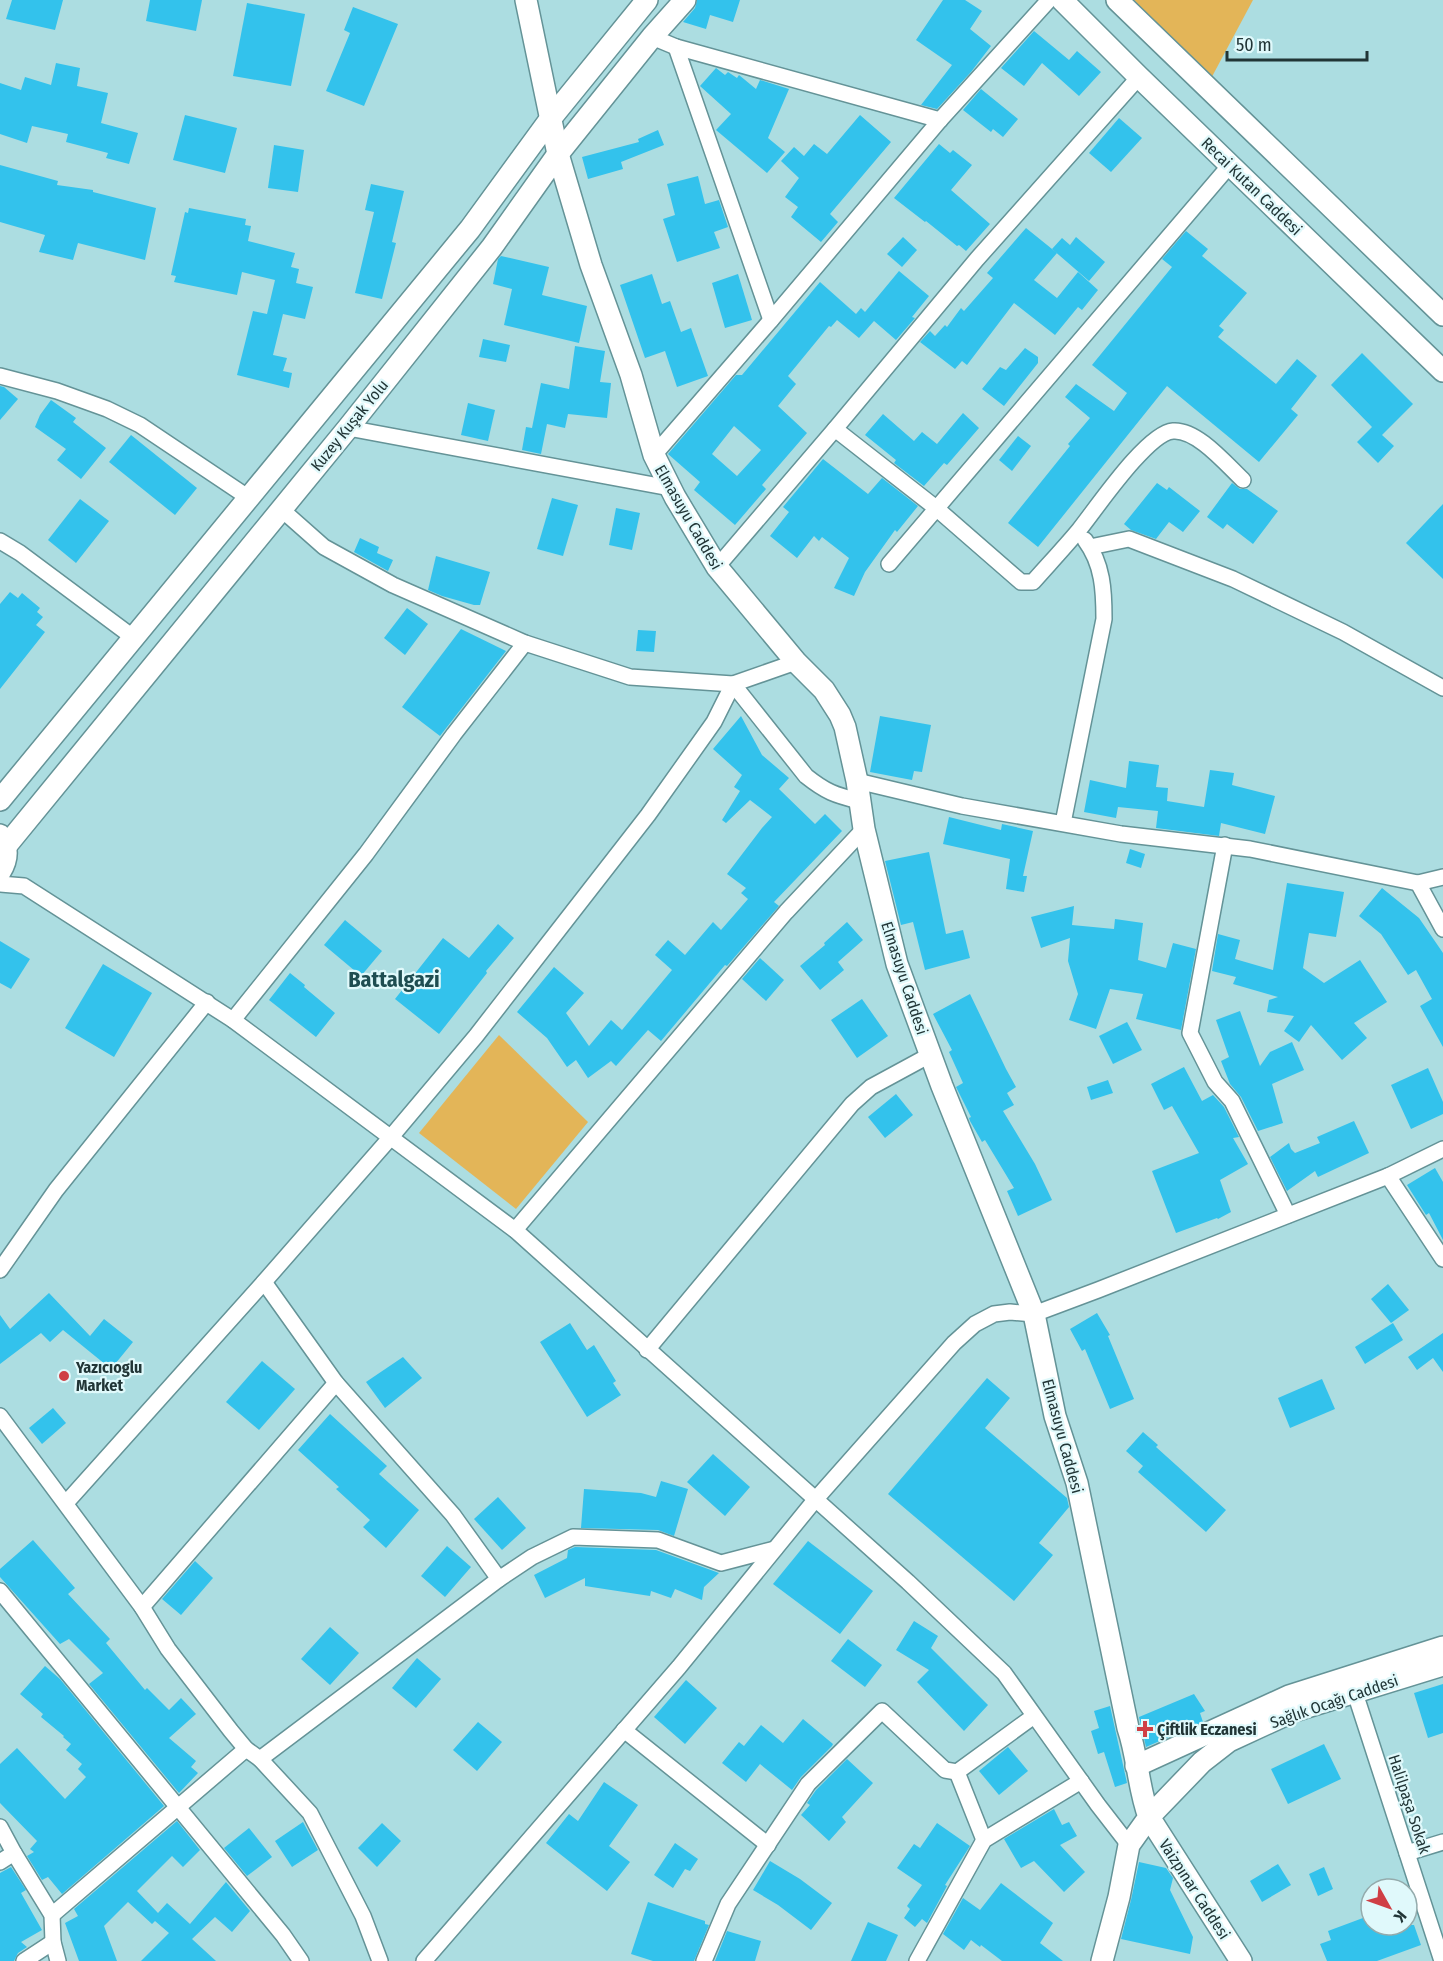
<svg xmlns="http://www.w3.org/2000/svg" width="1443" height="1961" font-family="'Fira Sans Condensed',sans-serif">
  <style>
    .green { fill: #e3b558 }
    .building { fill: #33c2ec; fill-rule: evenodd }
    .lines { fill: none; stroke-linecap: round; stroke-linejoin: round }
    .street-casing { stroke: #649397; stroke-width: 18 }
    .secondary-casing { stroke: #649397; stroke-width: 24 }
    .street { stroke: #fff; stroke-width: 15 }
    .secondary { stroke: #fff; stroke-width: 21 }
    .poi-dot { fill: #cf3f45; stroke: #e0f9fb; stroke-width: 2 }
    .labels { text-anchor: middle; stroke-width: 4.5; stroke-linejoin: round; paint-order: stroke }
    .street-label { font-size: 16px; fill: #213536; stroke: #e0f9fb }
    .poi-label { font-size: 16px; font-weight: bold; fill: #213536; stroke: #e0f9fb; text-anchor: start }
    .district-label { font-size: 22px; font-weight: bold; fill: #1e4d51; stroke: #e0f9fb }
  </style>
  <rect width="100%" height="100%" fill="#acdde1"/>
  <g class="green">
    <path d="M1134 0H1253L1207 86Z"/>
    <path d="M499 1035 588 1122 516 1209 419 1133Z"/>
  </g>
  <g class="building">
    <path d="M12 0H63L55 30 6 19Z"/>
    <path d="M150 0H202L196 31 146 21Z"/>
    <path d="M697 0H740L733 22 710 15 706 29 683 22 695 8Z"/>
    <path d="M943 0H965L982 11 970 29 991 46 971 72 937 109 921 105 952 65 916 40Z"/>
    <path d="M247 3 305 14 291 86 233 76Z"/>
    <path d="M353 7 398 24 364 106 326 91 350 33 344 30Z"/>
    <path d="M1034 31 1069 60 1077 51 1101 72 1079 96 1042 63 1024 86 1001 68Z"/>
    <path d="M56 63 80 68 77 86 108 93 101 123 138 133 129 164 106 158 108 153 66 142 68 134 32 126 27 143 0 134V83L21 90 25 77 51 85Z"/>
    <path d="M716 68 725 75 728 72 737 78 739 75 756 89 760 80 789 89 768 138 785 152 767 173 716 130 731 114 700 86Z"/>
    <path d="M981 89 1018 119 1003 137 993 129 991 132 963 110Z"/>
    <path d="M185 115 237 128 225 173 173 160Z"/>
    <path d="M860 115 891 142 830 214 838 222 821 242 791 217 798 207 785 197 799 178 781 161 794 147 804 156 814 144 827 154Z"/>
    <path d="M1119 118 1142 138 1111 172 1089 153Z"/>
    <path d="M658 130 664 145 621 162 623 169 588 179 582 157 639 142 638 139Z"/>
    <path d="M939 144 950 153 953 150 972 165 951 190 990 224 966 251 959 245 957 246 926 221 925 222 894 198Z"/>
    <path d="M274 145 304 150 298 192 268 188Z"/>
    <path d="M0 165 58 181 57 185 93 190V192L156 208 145 260 78 243 73 260 39 252 45 235 0 222Z"/>
    <path d="M698 176 705 204 719 200 728 227 714 232 720 248 677 262 663 219 675 215 667 184Z"/>
    <path d="M371 184 404 191 392 242 396 243 382 299 355 293 374 212 365 210Z"/>
    <path d="M189 208 246 219 245 225 251 226 248 241 295 253 291 267 299 269 296 283 313 287 305 319 283 314 273 355 287 358 283 371 292 373 289 388 237 375 253 311 267 314 275 280 242 272 237 295 174 282 176 276 171 275 185 212 188 213Z"/>
    <path d="M1026 228 1057 253 1034 280 1057 298 1078 272 1098 290 1082 310 1078 307 1055 335 1014 303 967 365 962 361 955 369 920 342 930 331 935 336 945 325 947 327 961 308 964 311 993 278 987 273Z"/>
    <path d="M1186 231 1208 249 1202 256 1247 293 1219 326 1224 330 1218 337 1276 384 1297 359 1317 376 1291 409 1298 415 1259 462 1167 386 1038 547 1008 523 1070 446 1068 444 1090 418 1065 397 1076 384 1114 411 1127 393 1092 365 1172 267 1162 259Z"/>
    <path d="M903 237 917 250 902 267 887 254Z"/>
    <path d="M1076 237 1105 262 1089 281 1052 249 1062 238 1070 245Z"/>
    <path d="M501 256 549 267 542 295 587 306 579 343 504 325 512 289 493 284 498 259Z"/>
    <path d="M899 271 929 296 912 317 915 318 896 340 874 321 859 338 837 320 831 327 829 326 788 376 796 384 778 406 807 433 762 485 766 489 735 525 694 490 700 482 668 454 736 375H742L820 282 856 314 861 308 865 312ZM734 426 761 450 737 476 712 454Z"/>
    <path d="M652 274 662 304 670 301 681 332 691 328 708 376 677 387 665 351 645 358 620 285Z"/>
    <path d="M738 274 752 320 725 328 712 283Z"/>
    <path d="M483 339 510 345 506 362 479 357Z"/>
    <path d="M575 346 605 351 600 382 611 383 607 418 568 414 565 428 547 424 541 454 522 450 526 427 532 428 541 383 569 389Z"/>
    <path d="M1025 348 1038 357V363L1004 406 982 389 1000 367 1006 370Z"/>
    <path d="M1362 353 1413 404 1382 435 1394 446 1378 463 1357 442 1372 427 1331 385Z"/>
    <path d="M0 386 4 387 18 399 0 420Z"/>
    <path d="M51 400 76 418 73 422 106 448 81 479 57 460 66 449 35 427 40 415Z"/>
    <path d="M468 403 495 410 488 441 461 435Z"/>
    <path d="M963 413 979 428 947 465 944 463 924 486 894 463 896 460 865 435 883 414 914 441 922 432 937 444Z"/>
    <path d="M131 435 197 488 175 515 109 462Z"/>
    <path d="M1018 436 1031 446 1012 471 999 460Z"/>
    <path d="M823 459 868 494 882 478 918 506 897 532 895 530 865 572 854 596 834 588 849 558 822 537 819 541 814 536 797 558 770 536 789 512 783 507Z"/>
    <path d="M1157 483 1167 490 1169 487 1200 511 1183 532 1169 522 1156 539 1131 530 1124 524Z"/>
    <path d="M1232 483 1240 489H1247L1278 511 1253 544 1227 524 1223 529 1207 517Z"/>
    <path d="M552 498 578 505 563 556 537 549Z"/>
    <path d="M80 499 109 521 76 563 48 540Z"/>
    <path d="M1443 504V579L1406 543Z"/>
    <path d="M616 508 640 513 632 550 609 545Z"/>
    <path d="M360 538 379 547 377 553 393 560 388 571 354 552Z"/>
    <path d="M436 556 490 572 480 605H474L442 596 428 590Z"/>
    <path d="M10 592 18 598 22 593 40 608 37 612 43 617 36 625 45 632 0 689V604Z"/>
    <path d="M407 608 428 624 405 655 384 638Z"/>
    <path d="M461 629 506 651 440 736 402 707Z"/>
    <path d="M638 630 656 631 654 652 636 651Z"/>
    <path d="M741 716 762 755 789 778 779 789 815 824 825 814 842 831 774 902 779 906 727 966 725 965 661 1041 648 1030 616 1066 611 1061 588 1078 576 1060 567 1067 547 1038 517 1012 554 967 584 993 566 1013 589 1046 611 1020 622 1030 672 970 655 955 668 940 685 955 713 922 721 930 748 899 741 893 746 888 727 874 762 828 772 817 750 800 726 823 722 820 740 791 734 787 742 775 713 749Z"/>
    <path d="M880 716 931 725 922 772 914 771 912 780 870 772Z"/>
    <path d="M1129 761 1159 765 1156 787 1168 788 1167 801 1204 807 1210 770 1234 773 1232 785 1275 796 1265 834 1221 823 1219 836 1156 828 1158 811 1118 807 1116 818 1084 812 1090 780 1126 788Z"/>
    <path d="M949 817 1001 830 1002 824 1033 831 1023 876H1027L1024 892 1006 889 1010 859 943 844Z"/>
    <path d="M1130 849 1145 854 1141 868 1126 863Z"/>
    <path d="M929 852 946 934 963 930 970 958 925 970 913 922 901 925 885 861Z"/>
    <path d="M1287 883 1344 892 1336 937 1309 933 1303 968 1324 983 1360 960 1387 1002 1354 1023 1367 1038 1342 1060 1311 1025 1299 1042 1284 1031 1294 1016 1267 1012 1269 1000 1278 997 1233 984 1236 977 1212 971 1218 934 1240 940 1235 959 1273 970Z"/>
    <path d="M1382 888 1419 918 1443 953V1047L1420 1006 1432 999 1416 970 1408 975 1381 934 1359 916Z"/>
    <path d="M1074 906 1072 925 1114 929 1115 919 1143 923 1138 960 1166 968 1173 943 1196 949 1181 1030 1136 1019 1143 994 1110 989 1096 1029 1069 1020 1078 994 1068 961 1070 938 1041 948 1031 917Z"/>
    <path d="M345 920 382 951 361 976 324 945Z"/>
    <path d="M847 922 863 940 838 962 844 970 820 990 800 966 825 945 824 943Z"/>
    <path d="M498 924 514 938 486 971 487 973 439 1034 395 999 443 938 469 958Z"/>
    <path d="M0 941 30 959 11 989 0 983Z"/>
    <path d="M760 958 784 980 766 1001 742 979Z"/>
    <path d="M103 964 152 993 114 1057 65 1028Z"/>
    <path d="M290 973 305 985 304 987 335 1013 316 1037 269 1000Z"/>
    <path d="M970 994 1006 1069 1016 1087 1007 1093 1014 1105 1003 1111 1035 1164 1052 1200 1018 1216 1007 1191 1014 1188 985 1140 982 1142 970 1121 969 1118 971 1117 956 1087 963 1083 949 1052 952 1050 933 1014Z"/>
    <path d="M862 999 888 1036 857 1058 831 1020Z"/>
    <path d="M1240 1011 1260 1066 1270 1052 1292 1042 1304 1070 1272 1084 1283 1123 1258 1131 1241 1097 1230 1084 1221 1061 1229 1057 1216 1020Z"/>
    <path d="M1127 1022 1142 1050 1113 1064 1099 1036Z"/>
    <path d="M1184 1067 1202 1101 1213 1095 1224 1107 1239 1137 1233 1138 1248 1164 1220 1180 1231 1212 1218 1219 1217 1218 1176 1233 1152 1171 1199 1153 1172 1106 1164 1110 1151 1084Z"/>
    <path d="M1428 1068 1443 1102V1114L1411 1129 1391 1085Z"/>
    <path d="M1108 1080 1113 1093 1091 1100 1087 1087Z"/>
    <path d="M896 1094 913 1115 885 1138 868 1117Z"/>
    <path d="M1354 1121 1369 1153 1318 1177 1315 1171 1287 1191 1270 1157 1289 1143 1291 1149 1295 1153 1320 1143 1317 1137Z"/>
    <path d="M1435 1168 1443 1182V1240L1429 1213 1426 1215 1407 1185Z"/>
    <path d="M1388 1284 1409 1310 1391 1323 1371 1299Z"/>
    <path d="M49 1293 90 1336 104 1319 133 1342 111 1369 63 1330 50 1342 41 1333 0 1364V1315L10 1329Z"/>
    <path d="M1097 1313 1110 1335 1108 1336 1134 1399 1110 1409 1085 1349 1082 1351 1070 1329Z"/>
    <path d="M570 1323 587 1350 594 1345 616 1381 613 1383 621 1395 587 1417 540 1342Z"/>
    <path d="M1393 1323 1403 1340 1365 1364 1355 1347Z"/>
    <path d="M1443 1333V1372L1433 1358 1417 1370 1408 1357Z"/>
    <path d="M403 1357 422 1378 385 1408 366 1382Z"/>
    <path d="M262 1361 295 1389 259 1430 226 1402Z"/>
    <path d="M987 1378 1010 1398 985 1428 1067 1498 1069 1507 1039 1543 1053 1555 1014 1601 888 1494Z"/>
    <path d="M1322 1379 1335 1409 1290 1428 1278 1398Z"/>
    <path d="M53 1408 66 1423 42 1444 29 1428Z"/>
    <path d="M330 1414 387 1466 379 1474 419 1510 386 1548 363 1527 370 1520 336 1489 339 1487 298 1450Z"/>
    <path d="M1143 1432 1158 1445 1156 1447 1226 1510 1206 1532 1138 1472 1143 1466 1126 1451Z"/>
    <path d="M713 1454 750 1487 725 1516 687 1482Z"/>
    <path d="M661 1481 688 1489 674 1536 658 1530 581 1528 584 1489 641 1493 656 1497Z"/>
    <path d="M498 1497 526 1528 502 1550 474 1519Z"/>
    <path d="M33 1540 75 1588 68 1594 110 1639 106 1643 145 1690 147 1688 169 1710 181 1698 196 1714 169 1738 196 1761 191 1767 198 1773 179 1793 89 1684 103 1673 69 1639 60 1644 0 1577V1569Z"/>
    <path d="M808 1541 873 1591 840 1634 773 1584Z"/>
    <path d="M447 1546 471 1567 445 1597 421 1576Z"/>
    <path d="M575 1547 656 1550 719 1573 704 1587 702 1600 675 1589 671 1598 651 1591 650 1596 585 1586V1578L545 1598 534 1575 567 1558 568 1550Z"/>
    <path d="M195 1561 213 1578 181 1615 162 1599Z"/>
    <path d="M914 1621 938 1636 931 1648 988 1705 964 1731 917 1682 929 1670 896 1650Z"/>
    <path d="M330 1627 359 1653 330 1685 301 1659Z"/>
    <path d="M848 1639 882 1665 865 1687 831 1661Z"/>
    <path d="M417 1658 441 1679 416 1708 392 1688Z"/>
    <path d="M45 1666 60 1679 164 1806 62 1894 48 1877 42 1880 27 1856 34 1852 30 1849 37 1841 0 1803V1764L17 1748 65 1799 86 1777 78 1769 82 1764 66 1750 71 1744 63 1737 64 1736 41 1717 43 1714 20 1694Z"/>
    <path d="M686 1680 717 1708 685 1744 654 1717Z"/>
    <path d="M1443 1684V1733L1428 1738 1414 1693Z"/>
    <path d="M1194 1694 1205 1711 1200 1713 1203 1722 1146 1747 1139 1717Z"/>
    <path d="M1110 1706 1127 1783 1115 1787 1104 1752 1098 1754 1091 1731 1099 1728 1094 1711Z"/>
    <path d="M803 1719 833 1744 832 1746 801 1777 792 1790 760 1764 746 1782 722 1763 739 1742 744 1746 761 1725 783 1743Z"/>
    <path d="M478 1722 502 1742 477 1771 453 1750Z"/>
    <path d="M1324 1744 1341 1779 1288 1804 1271 1769Z"/>
    <path d="M1008 1747 1028 1771 999 1795 979 1771Z"/>
    <path d="M847 1759 873 1783 842 1817 846 1822 829 1841 801 1815 810 1805 807 1803 816 1790Z"/>
    <path d="M604 1782 638 1805 609 1846 630 1862 607 1891 546 1843 569 1814 578 1821Z"/>
    <path d="M1054 1809 1062 1825 1069 1822 1077 1836 1060 1845 1085 1872 1064 1892 1034 1861 1021 1868 1004 1839Z"/>
    <path d="M177 1821 200 1850 183 1867 172 1856 137 1891 158 1913 167 1903 190 1924 226 1882 250 1911 232 1932 215 1917 192 1939 216 1961H141L169 1933 155 1921 152 1924 128 1902 104 1926 117 1961H79L65 1923 78 1916 74 1909Z"/>
    <path d="M303 1822 318 1850 292 1867 275 1841Z"/>
    <path d="M382 1823 401 1841 377 1867 358 1848Z"/>
    <path d="M937 1823 970 1846 945 1885 947 1886 927 1923 922 1919 915 1927 904 1918 910 1909 907 1906 922 1885 897 1868 914 1844 920 1848Z"/>
    <path d="M249 1828 272 1857 247 1876 224 1848Z"/>
    <path d="M675 1843 698 1859 690 1871 685 1869 673 1888 654 1875Z"/>
    <path d="M770 1861 800 1879 832 1903 811 1930 778 1905 753 1890Z"/>
    <path d="M1139 1862 1166 1868 1173 1878 1170 1890 1193 1937 1190 1954 1121 1939 1131 1900Z"/>
    <path d="M1278 1864 1291 1885 1262 1902 1250 1881Z"/>
    <path d="M11 1867 26 1890 21 1893 42 1930 21 1942 27 1947 18 1953 14 1961H0V1873Z"/>
    <path d="M1324 1867 1333 1889 1318 1896 1309 1874Z"/>
    <path d="M1001 1883 1053 1923 1040 1943 1063 1961H1002L981 1945 980 1947 971 1940 964 1950 943 1934 963 1898 980 1910Z"/>
    <path d="M648 1902 705 1921V1924L709 1925 694 1961H653L631 1954Z"/>
    <path d="M1371 1915V1925H1414L1421 1945 1377 1961H1327L1320 1944 1331 1940 1328 1931Z"/>
    <path d="M868 1922 898 1935 886 1961H851Z"/>
    <path d="M727 1931 761 1941 755 1961H715Z"/>
  </g>
  <g class="lines">
    <defs>
      <g id="street">
        <path d="M652 37 676 47 940 120"/>
        <path d="M676 47 771 320"/>
        <path d="M0 376 57 391 107 409 140 425 249 498"/>
        <path d="M348 428 670 488"/>
        <path d="M835 429 936 508 1021 582H1033C1048 565 1064 548 1079 530 1096 509 1147 433 1173 431 1197 429 1226 464 1243 480"/>
        <path d="M654 455 771 320 940 120 1049 0"/>
        <path d="M281 509 324 547 393 585 525 643 630 677 733 684 806 776C826 792 835 795 859 801"/>
        <path d="M0 541 20 553 134 638"/>
        <path d="M1090 547 1129 539 1233 579 1343 632 1443 688"/>
        <path d="M889 564 1230 165"/>
        <path d="M717 567 835 429 977 259 1139 77"/>
        <path d="M857 781 962 806 1121 834 1250 849 1418 883 1443 877"/>
        <path d="M1063 823 1104 619C1104 591 1103 564 1085 540"/>
        <path d="M1225 845 1190 1033 1215 1082 1232 1101 1288 1215"/>
        <path d="M1418 883 1443 929"/>
        <path d="M0 884 24 886 233 1020 515 1230 908 1582 1004 1673 1098 1805 1129 1845"/>
        <path d="M233 1020 366 854 454 734 525 643"/>
        <path d="M1388 1176 1443 1149"/>
        <path d="M515 1230 786 912 864 829"/>
        <path d="M0 1270 56 1190 207 1002"/>
        <path d="M647 1350 852 1104 871 1087 930 1055"/>
        <path d="M0 1416 142 1607 168 1649 231 1731 246 1749 260 1759 310 1813 363 1916 380 1961"/>
        <path d="M66 1503 264 1282 391 1137 476 1036 648 815 714 722 733 684 796 662"/>
        <path d="M499 1579 532 1557 573 1537 658 1540 721 1563 775 1549"/>
        <path d="M0 1591 283 1935 301 1961"/>
        <path d="M142 1607 336 1383"/>
        <path d="M1355 1693 1442 1961"/>
        <path d="M624 1730 768 1845"/>
        <path d="M260 1759 499 1579 453 1515 336 1383 264 1282"/>
        <path d="M957 1772 984 1840"/>
        <path d="M0 1827 14 1853 52 1915 53 1942 58 1961"/>
        <path d="M1407 1853 1443 1842"/>
        <path d="M0 1862 14 1853"/>
        <path d="M52 1915 246 1749"/>
        <path d="M24 1961 53 1942"/>
        <path d="M424 1961 679 1667 815 1500 954 1343 975 1324 994 1314 1010 1312 1034 1314 1098 1290 1388 1176 1443 1259"/>
        <path d="M704 1961 728 1904 808 1784 882 1711 945 1770 957 1772 1034 1716"/>
        <path d="M917 1961 984 1840 1081 1781"/>
      </g>
      <g id="secondary">
        <path d="M526 0 558 154 591 265 631 375 654 455 675 497 717 567 796 662 824 690 840 715 845 727 857 781 864 829 897 964 942 1086 1034 1314 1055 1416 1077 1483 1128 1728C1138 1757 1138 1788 1149 1817L1129 1845 1119 1897 1102 1961"/>
        <path d="M1062 0 1139 77 1443 371"/>
        <path d="M1117 0 1443 315"/>
        <path d="M0 800 470 229 551 118 647 0"/>
        <path d="M0 835C9 848 8 859 0 872"/>
        <path d="M6 846 348 428 492 247 558 154 652 37 685 0"/>
        <path d="M1136 1766 1289 1696 1443 1647"/>
        <path d="M1241 1961 1149 1817 1202 1762 1229 1741 1294 1711 1443 1665"/>
      </g>
    </defs>
    <use href="#street" class="street-casing"/>
    <use href="#secondary" class="secondary-casing"/>
    <use href="#street" class="street"/>
    <use href="#secondary" class="secondary"/>
  </g>
  <g class="poi-dot">
    <circle cx="64" cy="1376" r="6"/>
    <path d="M1142 1720h6v6h6v6h-6v6h-6v-6h-6v-6h6z"/>
  </g>
  <g class="labels">
    <g class="street-label">
      <text transform="translate(1252 186) rotate(44)" y="6">Recai Kutan Caddesi</text>
      <text transform="translate(349 425) rotate(-51)" y="6">Kuzey Kuşak Yolu</text>
      <text transform="translate(689 517) rotate(60)" y="6">Elmasuyu Caddesi</text>
      <text transform="translate(905 978) rotate(72)" y="6">Elmasuyu Caddesi</text>
      <text transform="translate(1063 1436) rotate(75)" y="6">Elmasuyu Caddesi</text>
      <text transform="translate(1334 1701) rotate(-19)" y="6">Sağlık Ocağı Caddesi</text>
      <text transform="translate(1410 1804) rotate(72)" y="6">Halilpaşa Sokak</text>
      <text transform="translate(1195 1889) rotate(57)" y="6">Vaizpınar Caddesi</text>
    </g>
    <g class="poi-label">
      <text x="76" y="1373">Yazıcıoglu<tspan x="76" dy="18">Market</tspan></text>
      <text x="1157" y="1735">Çiftlik Eczanesi</text>
    </g>
    <g class="district-label">
      <text x="394" y="987">Battalgazi</text>
    </g>
  </g>
  <g transform="translate(1389 1907) rotate(130)"><circle r="28" fill="#e0f9fb" stroke="#94abac" stroke-width="1.5"/>
  <path d="M0-4.5L10 22L0 15L-10 22Z" fill="#cf3f45"/>
  <text y="-9" font-size="16" font-weight="bold" text-anchor="middle" fill="#213536">K</text>
  </g>
  <path d="M1227 51v9h140v-9" fill="none" stroke="#213536" stroke-width="3"/>
  <text x="1236" y="51" font-size="18" fill="#213536" stroke="#e0f9fb" stroke-width="4.5" paint-order="stroke">50 m</text>
</svg>
